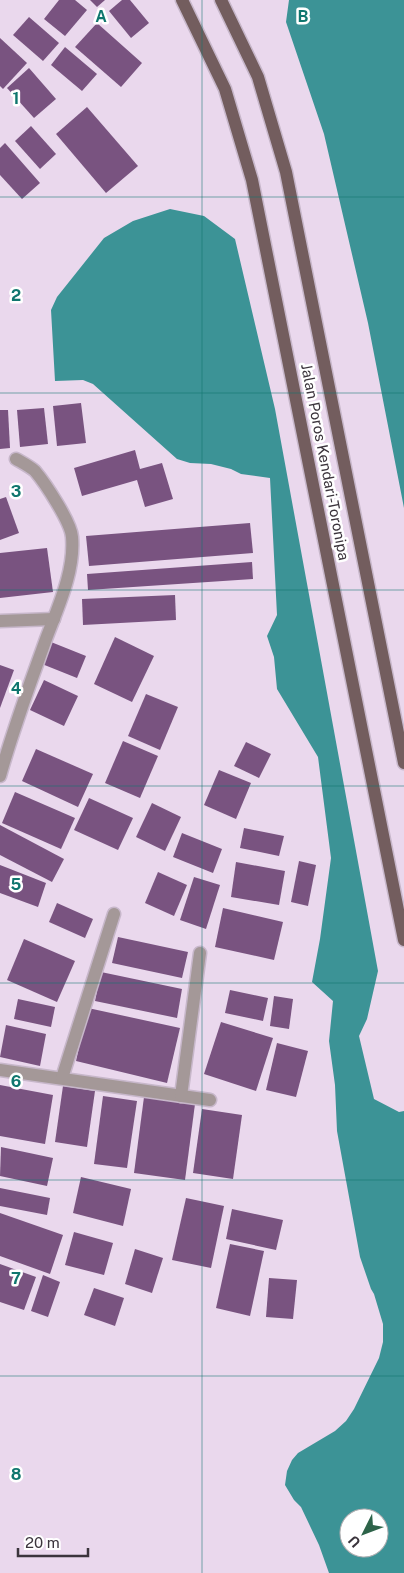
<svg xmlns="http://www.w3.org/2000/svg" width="404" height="1573" font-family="'Public Sans',sans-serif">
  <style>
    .water { fill: #3c9396; fill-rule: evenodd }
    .building { fill: #795380 }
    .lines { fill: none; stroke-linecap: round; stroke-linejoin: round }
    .minor-casing { stroke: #c7b7ca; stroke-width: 15 }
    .primary-casing { stroke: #c7b7ca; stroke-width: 15 }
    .minor { stroke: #a49898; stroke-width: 12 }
    .primary { stroke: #735d5e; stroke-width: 12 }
    .grid { fill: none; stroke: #0f766e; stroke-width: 1; stroke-opacity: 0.55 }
    .labels { text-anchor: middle; stroke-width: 5; stroke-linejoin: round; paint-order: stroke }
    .street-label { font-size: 15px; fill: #3b343c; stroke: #fff }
    .grid-label { font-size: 16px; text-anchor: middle; font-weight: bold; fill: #0f766e; stroke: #fff; stroke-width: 5; stroke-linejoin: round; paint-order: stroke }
  </style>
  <rect width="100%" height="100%" fill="#ead8ed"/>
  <g class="water">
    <path d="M289 0H404V508L368 323 324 134 286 22Z"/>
    <path d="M170 209 204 216 235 239 275 409 378 971 367 1019 359 1036 374 1099 399 1112 404 1111V1573H329L319 1545 301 1507 294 1500 285 1485 287 1471 292 1460 298 1453 335 1431 346 1421 354 1409 379 1358 383 1342V1324L374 1294 371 1289 360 1257 337 1131 335 1085 329 1041 333 1001 312 982 320 939 331 858 318 757 277 689 274 657 267 636 277 615 270 478 241 474 231 469 211 464 190 463 177 459 93 384 83 380 55 381 51 310 57 297 104 238 133 221ZM349 1518H379V1548H349Z"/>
  </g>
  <g class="building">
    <path d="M59 0H75L87 10 65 36 44 19Z"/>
    <path d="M90 0H105L97 7Z"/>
    <path d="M122 0H130L149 23 131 38 109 11Z"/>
    <path d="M29 17 59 43 43 61 13 35Z"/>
    <path d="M97 23 142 63 121 87 75 47Z"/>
    <path d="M0 38 27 63 3 89 0 86Z"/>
    <path d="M65 47 97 74 82 91 51 65Z"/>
    <path d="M29 68 56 99 34 118 7 88Z"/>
    <path d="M87 107 138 166 106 193 56 134Z"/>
    <path d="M31 126 56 154 40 169 15 141Z"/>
    <path d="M5 143 40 183 22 199 0 175V148Z"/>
    <path d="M81 403 86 443 57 446 53 406Z"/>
    <path d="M44 408 48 444 20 447 17 410Z"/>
    <path d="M0 410H8L10 448 0 449Z"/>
    <path d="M135 450 140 469 162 463 173 499 145 507 137 480 82 496 74 468Z"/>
    <path d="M6 497 19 533 0 540V499Z"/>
    <path d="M250 523 253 553 89 566 86 536Z"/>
    <path d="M47 548 53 592 0 598V553Z"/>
    <path d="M252 562 253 579 88 590 87 574Z"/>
    <path d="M175 595 176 620 83 625 82 599Z"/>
    <path d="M115 637 154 656 132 702 94 684Z"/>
    <path d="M51 642 86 656 77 678 42 664Z"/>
    <path d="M0 665 14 670 0 708Z"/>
    <path d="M44 680 78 696 64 726 30 710Z"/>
    <path d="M146 694 178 707 160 750 128 736Z"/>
    <path d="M123 741 158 756 140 798 105 783Z"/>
    <path d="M246 742 271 754 259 778 234 766Z"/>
    <path d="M36 749 93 774 78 807 22 781Z"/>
    <path d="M219 770 251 783 236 819 204 805Z"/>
    <path d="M15 792 75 818 61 849 2 823Z"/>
    <path d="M89 798 133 818 118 850 74 830Z"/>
    <path d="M152 803 181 817 165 851 136 837Z"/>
    <path d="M0 825 64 859 52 882 0 855Z"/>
    <path d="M244 828 284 836 279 856 240 848Z"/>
    <path d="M182 833 222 849 213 873 173 857Z"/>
    <path d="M299 861 316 865 308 906 291 902Z"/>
    <path d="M236 862 285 871 279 905 231 897Z"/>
    <path d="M0 865 46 883 38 907 0 893Z"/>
    <path d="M158 872 187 885 174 916 145 903Z"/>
    <path d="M194 877 220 885 206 929 180 920Z"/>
    <path d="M57 903 93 919 85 938 49 922Z"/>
    <path d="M223 908 283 922 274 960 215 947Z"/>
    <path d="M118 937 188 952 182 978 112 963Z"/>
    <path d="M24 939 75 961 57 1002 7 980Z"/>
    <path d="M101 972 182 989 177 1018 95 1001Z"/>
    <path d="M230 990 268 998 263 1021 225 1013Z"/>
    <path d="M274 996 293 999 289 1029 270 1026Z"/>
    <path d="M18 999 55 1007 51 1027 14 1019Z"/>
    <path d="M88 1008 180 1028 167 1083 76 1061Z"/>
    <path d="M221 1022 273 1038 256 1091 204 1074Z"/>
    <path d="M6 1025 46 1034 40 1066 0 1057Z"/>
    <path d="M277 1043 308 1051 296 1097 266 1090Z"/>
    <path d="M0 1085 53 1095 45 1144 0 1136Z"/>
    <path d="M63 1086 95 1091 87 1147 55 1142Z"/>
    <path d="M103 1096 137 1101 127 1168 94 1164Z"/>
    <path d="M144 1097 195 1104 185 1180 134 1173Z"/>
    <path d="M202 1109 242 1115 233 1179 193 1173Z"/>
    <path d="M1 1147 53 1158 47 1186 0 1176Z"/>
    <path d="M81 1177 131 1189 123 1226 73 1213Z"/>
    <path d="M0 1188 50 1198 47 1215 0 1206Z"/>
    <path d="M186 1198 224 1206 211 1268 172 1260Z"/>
    <path d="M232 1209 283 1220 276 1250 226 1239Z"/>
    <path d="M0 1213 63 1235 50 1274 0 1256Z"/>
    <path d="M74 1232 113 1243 104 1275 65 1265Z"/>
    <path d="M230 1244 264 1251 250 1316 216 1308Z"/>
    <path d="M135 1249 163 1258 152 1293 125 1284Z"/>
    <path d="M0 1264 36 1277 24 1310 0 1302Z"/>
    <path d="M43 1275 60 1282 48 1317 31 1311Z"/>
    <path d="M269 1278 297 1280 293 1319 266 1317Z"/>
    <path d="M94 1288 124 1298 115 1326 84 1315Z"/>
  </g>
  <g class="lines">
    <defs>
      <g id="minor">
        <path d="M0 621 54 619"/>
        <path d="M0 776C13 729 30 684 46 639 58 607 75 571 72 537 71 522 45 483 35 471 29 466 23 463 16 459"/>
        <path d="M0 1070 210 1100"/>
        <path d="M62 1078 114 914"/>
        <path d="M181 1096 200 953"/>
      </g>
      <g id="primary">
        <path d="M182 0 225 89 252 180 404 940"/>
        <path d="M221 0 258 77 286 172 404 763"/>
      </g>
    </defs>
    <use href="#minor" class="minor-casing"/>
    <use href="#primary" class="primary-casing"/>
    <use href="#minor" class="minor"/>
    <use href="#primary" class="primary"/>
  </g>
  <path class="grid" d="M202 0V1573M0 197H404M0 393H404M0 590H404M0 786H404M0 983H404M0 1180H404M0 1376H404"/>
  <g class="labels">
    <g class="street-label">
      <text transform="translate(325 462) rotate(79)" y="5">Jalan Poros Kendari-Toronipa</text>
    </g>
  </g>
  <g class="grid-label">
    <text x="101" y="22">A</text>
    <text x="303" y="22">B</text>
    <text x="16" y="104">1</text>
    <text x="16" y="301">2</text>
    <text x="16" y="497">3</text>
    <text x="16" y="694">4</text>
    <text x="16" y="890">5</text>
    <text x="16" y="1087">6</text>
    <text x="16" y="1284">7</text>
    <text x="16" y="1480">8</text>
  </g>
  <g transform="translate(364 1533) rotate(228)"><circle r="24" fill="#ffffff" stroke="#b1aeb1"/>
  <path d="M0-4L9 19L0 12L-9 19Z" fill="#2d6349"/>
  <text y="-8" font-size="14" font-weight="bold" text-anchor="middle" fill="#3b343c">U</text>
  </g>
  <path d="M18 1548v8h70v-8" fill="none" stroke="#3b343c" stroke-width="2.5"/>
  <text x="25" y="1548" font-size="15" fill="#3b343c" stroke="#ffffff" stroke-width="4" paint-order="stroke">20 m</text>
</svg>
